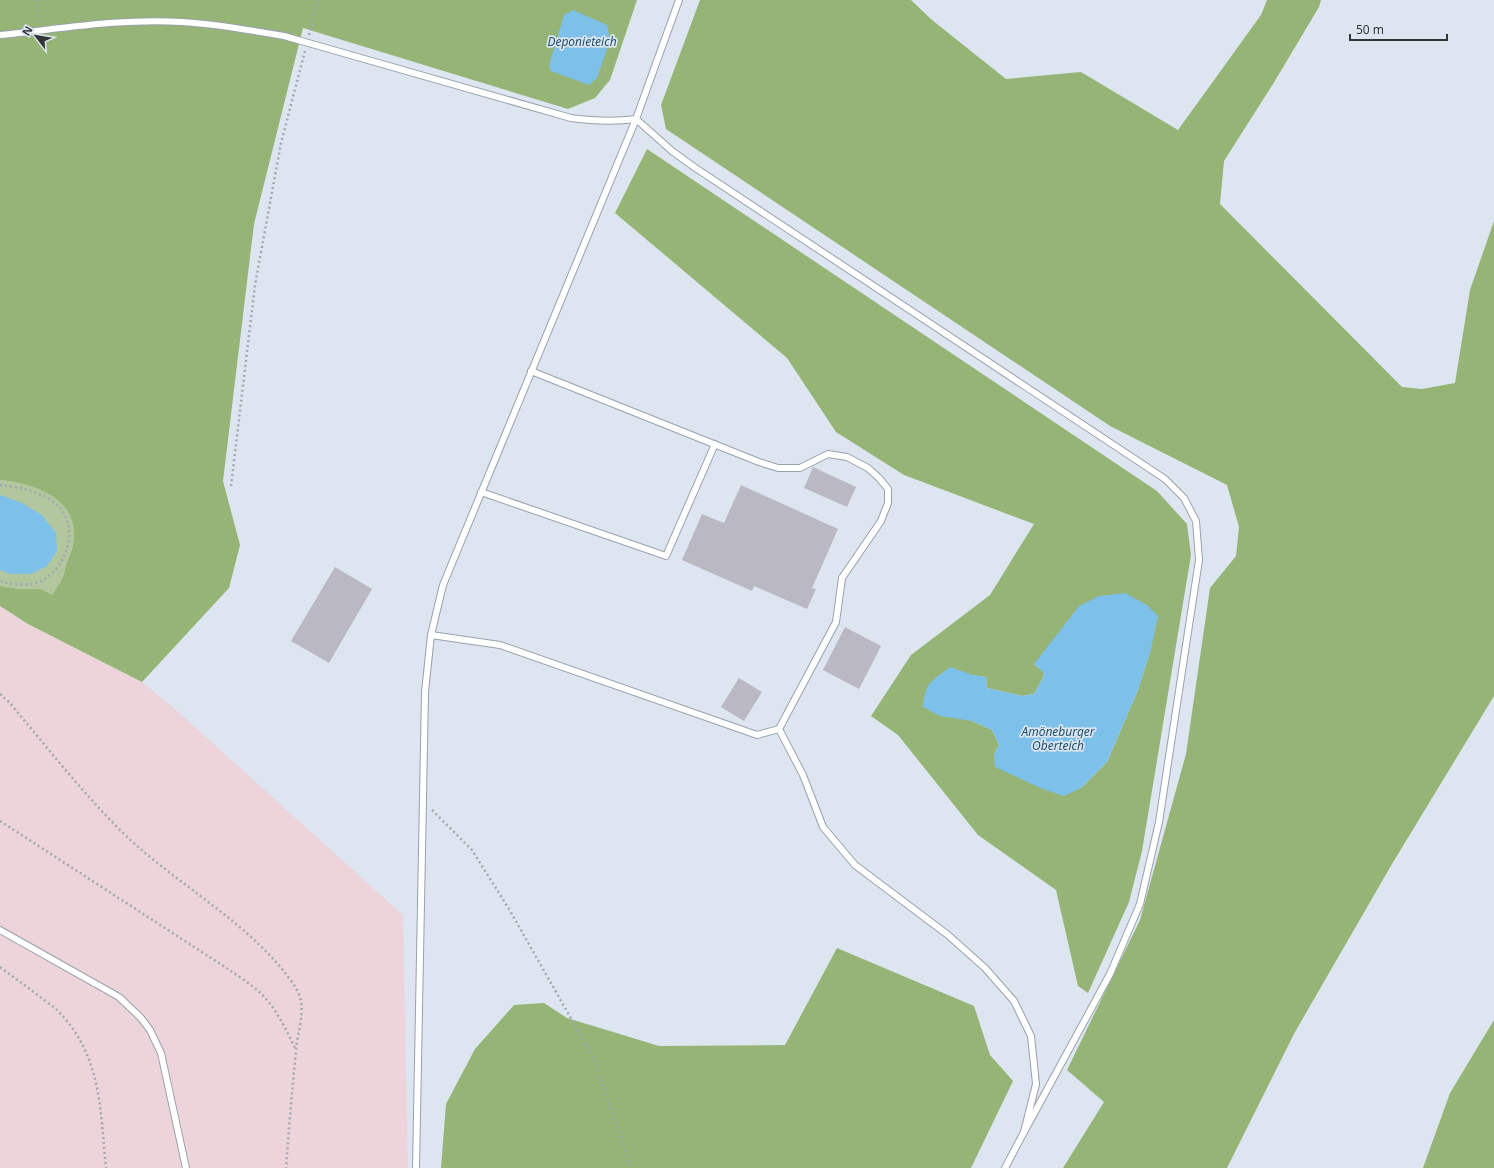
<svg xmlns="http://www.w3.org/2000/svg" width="1494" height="1168" font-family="'Noto Sans',sans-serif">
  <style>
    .industrial { fill: #edd3da }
    .green { fill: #b2c79e }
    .forest { fill: #95b476; fill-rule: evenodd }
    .water { fill: #7dc1eb }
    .building { fill: #bab8c3 }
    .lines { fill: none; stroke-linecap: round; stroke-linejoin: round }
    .lane-casing { stroke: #99a1aa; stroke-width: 8 }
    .path { stroke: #a1a8b0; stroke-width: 2.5; stroke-dasharray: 2 3; stroke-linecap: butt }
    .lane { stroke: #fff; stroke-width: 6 }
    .labels { text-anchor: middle; stroke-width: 3.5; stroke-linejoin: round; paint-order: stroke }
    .water-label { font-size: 12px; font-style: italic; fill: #1c506d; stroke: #dde6f0 }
  </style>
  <rect width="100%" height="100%" fill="#dde6f0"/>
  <path class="industrial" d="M0 606 28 624 142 682 175 709 403 915 408 1168H0Z"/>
  <path class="green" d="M0 480C36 484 81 499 73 545 72 551 69 556 67 562 65 566 65 570 64 574 62 582 56 589 52 596L41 589H20L0 586Z"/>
  <g class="forest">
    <path d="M0 0H637L610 80 595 98 568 109 303 28 254 224 223 481 240 545 229 588 142 682 28 624 0 606V586L20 589H41L52 595C56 589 62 581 64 574 65 570 65 566 67 562 69 556 72 551 73 545 81 499 36 484 0 480Z"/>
    <path d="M700 0H911L932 20 1006 79 1081 72 1178 130 1261 15 1267 0H1321L1319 7 1273 84 1224 161 1220 204 1402 387 1422 389 1455 383 1470 290 1494 221V696L1392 864 1295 1032 1227 1168H1063L1104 1102 1067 1070 1140 920 1186 754 1210 588 1236 556 1239 527 1227 485 1110 426 666 129 661 105Z"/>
    <path d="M647 149 1157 491 1187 524 1191 555 1142 851 1129 902 1088 993 1078 986 1056 890 978 835 898 735 871 716 911 655 990 595 1034 524 904 475 836 432 787 358 615 213ZM1151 649 1138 690 1107 762 1081 788 994 754 999 745 992 730 972 721 973 675 986 677 987 688 1022 696 1034 694 1043 678 1044 672 1034 664Z"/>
    <path d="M837 948 974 1006 990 1055 1013 1081 971 1168H441L446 1104 475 1049 514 1005 544 1003 567 1018 659 1046 785 1045Z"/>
    <path d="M1494 1020V1168H1423L1450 1093Z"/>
  </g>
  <g class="water">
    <path d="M573 10 607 25 610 40 597 78 589 85 551 71 549 66 564 15Z"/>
    <path d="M0 495 22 503 42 515 56 533 57 551 47 566 31 574H10L0 570Z"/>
    <path d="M1125 593 1147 605 1158 616 1151 649 1138 690 1107 762 1081 788 1064 796 1043 789 995 767 994 754 999 745 992 730 972 721 940 716 923 707C925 682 932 681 950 667L973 675 986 677 987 688 1022 696 1034 694 1043 678 1044 673 1034 664 1079 606 1099 596Z"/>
  </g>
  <g class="building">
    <path d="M813 467 856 487 847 507 804 488Z"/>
    <path d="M741 485 838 529 812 588 816 589 807 609 754 586 752 591 682 560 702 514 724 523Z"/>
    <path d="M335 567 372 589 329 663 291 641Z"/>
    <path d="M845 627 881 646 859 689 823 670Z"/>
    <path d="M739 678 762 692 744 721 721 707Z"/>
  </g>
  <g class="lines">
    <defs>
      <g id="lane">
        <path d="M0 35C60 29 121 18 182 22 216 24 250 30 284 36L571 118C594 121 614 122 636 119L672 151 694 167 1165 479 1184 498 1196 521 1199 560 1159 822 1140 904 1110 974 1024 1132"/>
        <path d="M481 492 666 556 715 444"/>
        <path d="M431 635 500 645 757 735 779 729 836 622 842 578 881 521 888 503V489L879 478 868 468 847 457 828 454 800 468H778L759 462 531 371"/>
        <path d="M779 729 803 775 823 827 855 865 948 935 985 968 1014 1001 1031 1036 1036 1084 1024 1132 1005 1168"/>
        <path d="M0 930 119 997 141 1018 150 1030 161 1053 186 1168"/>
        <path d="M416 1168 425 692 431 635 443 585 636 119 679 0"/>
      </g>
    </defs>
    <use href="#lane" class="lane-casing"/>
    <g class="path">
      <path d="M37 0 39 22"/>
      <path d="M309 35 318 0"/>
      <path d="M0 485C20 487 45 492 59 507 81 531 64 576 33 584 23 586 10 584 0 581"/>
      <path d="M231 486 255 285 281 143 305 51"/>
      <path d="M0 694 9 702C46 746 81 791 122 832 172 881 237 915 282 969 288 977 297 987 300 997 305 1015 297 1033 296 1051 292 1090 289 1129 286 1168"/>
      <path d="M432 810 472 850 509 909 594 1059 631 1168"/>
      <path d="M0 821 228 969C241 978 256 987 267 1000 279 1014 287 1032 295 1048"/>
      <path d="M0 967C13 977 26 986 39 996 45 1001 53 1006 58 1011 102 1056 100 1110 106 1168"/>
    </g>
    <use href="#lane" class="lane"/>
  </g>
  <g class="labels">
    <g class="water-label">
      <text x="582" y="46">Deponieteich</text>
      <text x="1058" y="736">Amöneburger<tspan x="1058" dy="14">Oberteich</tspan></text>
    </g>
  </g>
  <g transform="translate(36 36) rotate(301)" stroke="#dde6f0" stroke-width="3" paint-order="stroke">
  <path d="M0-3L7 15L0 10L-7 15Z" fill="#313538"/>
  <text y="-6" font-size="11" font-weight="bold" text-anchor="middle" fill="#313538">N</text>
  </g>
  <path d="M1350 34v6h97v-6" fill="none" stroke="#313538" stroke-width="2"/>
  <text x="1356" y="34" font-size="12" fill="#313538" stroke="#dde6f0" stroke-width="3" paint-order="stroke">50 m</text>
</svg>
